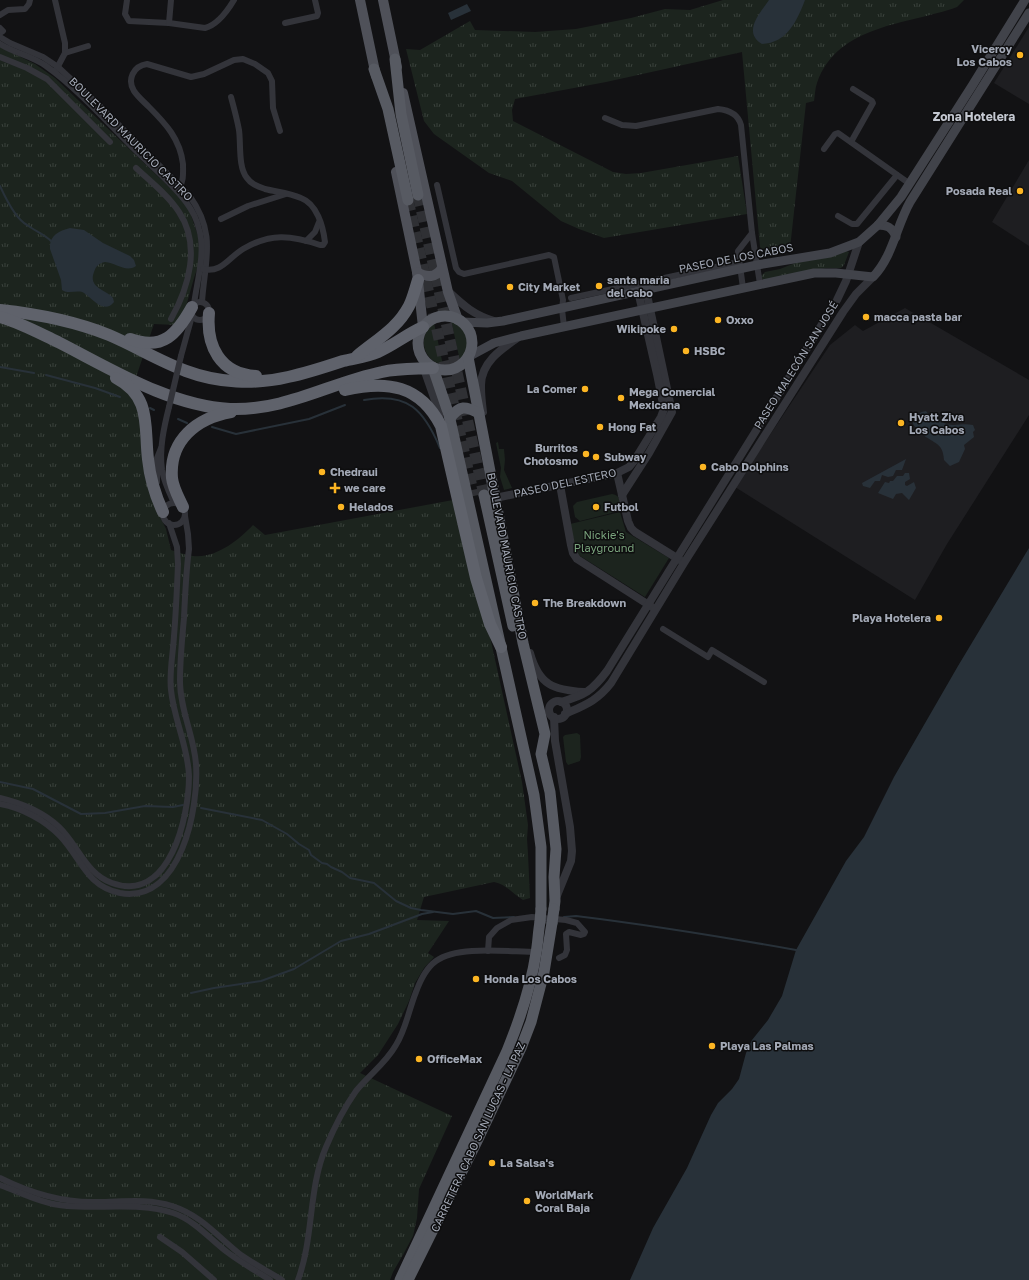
<svg xmlns="http://www.w3.org/2000/svg" width="1029" height="1280" font-family="'Golos Text',sans-serif">
  <style>
    .built { fill: #1e1e21 }
    .grass { fill: url(#grass-tufts) }
    .green { fill: #1c241e }
    .water { fill: #283139 }
    .lines { fill: none; stroke-linecap: round; stroke-linejoin: round }
    .stream { stroke: #283139; stroke-width: 2 }
    .trunk-tunnel { stroke: #2f3034; stroke-width: 11; stroke-dasharray: 11 5.5; stroke-linecap: butt }
    .minor { stroke: #33343a; stroke-width: 6 }
    .tertiary { stroke: #33343a; stroke-width: 8 }
    .secondary { stroke: #41434a; stroke-width: 9 }
    .primary { stroke: #4f5159; stroke-width: 10 }
    .trunk { stroke: #575a62; stroke-width: 11 }
    .motorway { stroke: #5f626b; stroke-width: 12 }
    .minor-bridge { stroke: #33343a; stroke-width: 6 }
    .trunk-bridge { stroke: #575a62; stroke-width: 11 }
    .poi-dot { fill: #fcb523; stroke: #0e0e0f; stroke-width: 1.5 }
    .labels { text-anchor: middle; stroke-width: 3; stroke-linejoin: round; paint-order: stroke }
    .poi-label { font-size: 11px; font-weight: bold; fill: #a3a9b6; stroke: #0e0e0f; text-anchor: start }
    .street-label { font-size: 11px; fill: #a3a9b6; stroke: #0e0e0f }
    .park-label { font-size: 11px; fill: #79a27c; stroke: #0e0e0f }
    .neighbourhood-label { font-size: 12px; font-weight: bold; fill: #c4c8d1; stroke: #0e0e0f }
  </style>
  <defs>
    <pattern id="grass-tufts" width="24" height="20" patternUnits="userSpaceOnUse"><rect width="24" height="20" fill="#1c241e"/><path d="M3 7l-1-3M5 7V3M7 7l1-3M15 17l-1-3M17 17v-4M19 17l1-3" fill="none" stroke="#3a413c"/></pattern>
  </defs>
  <rect width="100%" height="100%" fill="#121214"/>
  <g class="built">
    <path d="M1029 27V104L994 83Z"/>
    <path d="M1029 160V246L992 222Z"/>
    <path d="M905 308 1029 380V415L947 544 915 600 735 487 830 345 855 325 863 331Z"/>
  </g>
  <g class="grass">
    <path d="M723 0H964L957 7C907 25 838 24 817 83 815 88 815 95 814 101L806 103 790 248 768 251 767 248 762 249 760 247 742 52 606 82 515 99 512 110 513 121 613 172 626 174 641 173 738 156 747 214 604 238 579 229 561 221 512 181 489 173 434 134 424 121 406 49 420 50 470 21 475 30 535 32 576 29 631 18 665 9 690 10Z"/>
    <path d="M0 47 35 64 55 78 170 188 186 205 191 215 199 239 200 260 194 278 185 310 176 325 154 324 131 392 137 405 156 509 166 529 171 550C178 552 186 555 193 556 215 559 239 540 253 525L265 535 453 500 483 605 522 782 528 825 527 839 528 854 530 898 523 900C513 894 506 884 494 882L424 897 417 920 449 921 428 953 434 957 424 968 415 983 409 1001 398 1024 378 1055 360 1073 452 1116 419 1189 417 1218 413 1236 404 1253 393 1272 390 1280H0Z"/>
    <path d="M846 251 849 252 844 265 841 268H826L766 281 762 279 761 276 765 272 780 269 795 263Z"/>
  </g>
  <g class="green">
    <path d="M451 320C471 325 476 348 460 361Z"/>
    <path d="M434 323 443 365C422 360 417 336 434 323Z"/>
    <path d="M498 442 499 449H504L505 460 504 470 512 488 504 490 500 477 501 468 496 443Z"/>
    <path d="M612 494C620 495 621 502 620 509L616 512 580 521 575 517 573 506 577 502Z"/>
    <path d="M620 512 626 532 669 558 645 597 577 554 570 524Z"/>
    <path d="M577 733 580 735 581 757 580 761 568 765 566 762 563 737 565 735Z"/>
  </g>
  <g class="water">
    <path d="M769 0H805C797 21 787 43 762 44 742 32 760 13 769 0Z"/>
    <path d="M467 4 471 11 451 20 448 13Z"/>
    <path d="M70 228 84 230 103 243 130 256 134 260 136 266C126 273 116 263 105 262 99 263 96 266 94 272 88 288 105 289 113 298L114 302C104 315 92 298 84 293 78 289 69 295 62 290L61 280 50 249C49 236 58 231 70 228Z"/>
    <path d="M926 411 929 415 932 420H934V415H936C946 431 958 422 973 425L975 430 973 432 974 437 964 445 965 449 959 462 950 466 944 460C943 442 934 444 922 434L927 432 926 429 920 430C906 423 914 413 926 411Z"/>
    <path d="M906 459 902 470H896L893 476 888 477 882 475 880 481H875L870 488 863 486 862 483Z"/>
    <path d="M905 473H909L910 479 905 482V485L907 486 914 482 916 488 909 500 902 493 896 494 893 499 878 493 885 482 889 483 890 481H893L897 476H903Z"/>
    <path d="M1029 548V1280H630L653 1228 687 1168 711 1115 718 1103 732 1089 739 1079 746 1053 752 1040 768 1020 782 996 796 950 846 861 864 837 894 777 958 666Z"/>
  </g>
  <g class="lines">
    <g class="stream">
      <path d="M0 186C5 197 16 219 27 225 35 231 44 234 51 241"/>
      <path d="M0 367 34 373"/>
      <path d="M46 375 95 388 120 397"/>
      <path d="M364 400C408 392 424 410 440 448"/>
      <path d="M150 408 154 410"/>
      <path d="M178 419 187 423"/>
      <path d="M212 427 236 434 309 419 345 405"/>
      <path d="M0 782 33 789 81 814 105 813 145 806 173 807 183 805"/>
      <path d="M201 808 262 820 287 834 299 844 309 850 311 855 322 863 327 864 331 867 342 872 350 878 374 883 396 901 411 908 421 910 453 914 476 911 493 918 514 917"/>
      <path d="M564 917 576 916C650 925 723 937 796 950"/>
      <path d="M191 993 214 988 261 981 294 969 341 941 369 934 422 914 433 912"/>
    </g>
    <g class="trunk-tunnel">
      <path d="M418 195 484 495"/>
      <path d="M408 200 474 496"/>
    </g>
    <g class="minor">
      <path d="M55 0 65 43V53L56 70"/>
      <path d="M127 0 125 14 129 21 169 23 205 28C217 25 228 10 234 0"/>
      <path d="M0 15 8 10 25 9 29 4 30 0"/>
      <path d="M169 23 171 0"/>
      <path d="M285 23 317 16 318 13 315 0"/>
      <path d="M0 28 3 31 0 33"/>
      <path d="M0 37 10 43 43 57 58 67 104 110 189 195C217 234 205 259 202 302"/>
      <path d="M0 44C14 53 32 56 46 66 77 88 108 123 135 150 152 167 172 183 186 202 192 210 197 220 199 229 206 252 197 281 194 304"/>
      <path d="M65 53 88 46"/>
      <path d="M0 57 27 68 47 79 110 142"/>
      <path d="M605 118 622 125 636 126 718 109C729 110 738 114 741 125L752 233 760 284"/>
      <path d="M851 142 873 103 872 101 853 89"/>
      <path d="M824 149 835 134 838 133 910 184"/>
      <path d="M136 168C151 182 168 195 179 212 201 245 189 287 171 319"/>
      <path d="M437 185 456 268 459 272 464 274 549 255 554 257 563 300 562 309 564 327"/>
      <path d="M179 188C184 181 183 173 183 164 180 139 166 124 149 107 144 102 138 97 134 91 127 80 133 66 147 64L191 77 204 74 234 60 243 59 255 64 268 73 272 81 273 108 280 131"/>
      <path d="M838 216 852 224H857L897 175"/>
      <path d="M221 219 248 206 286 194"/>
      <path d="M306 241 315 232 319 222"/>
      <path d="M203 269C222 273 228 258 243 249 270 233 291 235 320 245H323L325 242C323 226 317 204 301 198 289 193 277 192 265 189 257 186 251 184 247 178 238 167 241 144 239 130 237 119 234 108 231 97"/>
      <path d="M743 288 738 251 752 233"/>
      <path d="M571 298 739 262"/>
      <circle cx="200" cy="311" r="9"/>
      <path d="M181 356 192 316"/>
      <path d="M169 407C164 427 159 449 162 470 164 482 169 492 174 503"/>
      <path d="M157 482V458L161 448"/>
      <circle cx="174" cy="514" r="11"/>
      <path d="M663 629 708 657 712 650 764 682"/>
      <path d="M0 798C21 803 43 812 59 827 78 845 86 874 112 883 170 904 189 816 189 776 188 746 174 720 171 690 169 673 173 654 174 636 176 612 177 588 178 564L177 547 169 523"/>
      <path d="M0 804C22 808 45 820 60 836 81 858 86 886 120 893 181 904 199 808 196 764 194 736 180 710 180 681 180 660 182 639 184 618 185 595 186 572 189 549L188 534 185 516"/>
      <path d="M488 951 489 937 497 928 511 920 532 917 566 920 577 923 585 932 584 934 581 935 569 932 566 934 567 950 565 955 559 958"/>
      <path d="M0 1178C30 1193 63 1203 97 1202 122 1202 147 1198 172 1206 201 1215 218 1237 241 1255 254 1264 269 1272 282 1280"/>
      <path d="M0 1185C22 1193 43 1204 67 1206 102 1209 139 1202 173 1213 194 1220 209 1238 227 1252 240 1262 256 1271 270 1280"/>
      <path d="M160 1237 182 1252 214 1280"/>
      <path d="M298 1280C314 1237 308 1189 326 1147 334 1128 344 1108 356 1091 369 1075 386 1063 396 1045 406 1029 409 1009 416 992 420 981 426 968 436 961 458 945 509 952 537 952"/>
    </g>
    <g class="tertiary">
      <path d="M449 292C464 306 474 315 494 321"/>
      <path d="M424 369 438 409 440 421"/>
      <path d="M483 412C482 404 481 395 481 387 480 363 501 349 519 337"/>
      <path d="M617 473 628 521 631 528 635 532 680 560"/>
      <path d="M560 485 571 545 573 553 577 559 652 607"/>
      <path d="M622 495 649 453 672 412 646 290"/>
      <path d="M500 497 617 473 629 467 634 461 661 417 664 409 657 374 638 291"/>
      <path d="M530 653C539 685 553 690 584 692"/>
      <circle cx="558" cy="710" r="9"/>
      <path d="M561 702C585 695 592 691 607 671L837 300 846 281 859 242"/>
      <path d="M565 714C585 705 597 701 611 683L684 563 843 312 856 294 873 277"/>
      <path d="M554 717 555 741 570 827 572 851 571 861 556 898"/>
    </g>
    <g class="secondary">
      <path d="M878 225C887 225 892 227 896 237"/>
      <path d="M462 322 487 323 503 321 757 265 830 253 859 242 878 225 901 197 972 86 1025 0"/>
      <path d="M468 357 494 343 521 336 814 273H836L873 277C893 256 896 227 910 202L1029 13"/>
    </g>
    <g class="primary">
      <path d="M360 0 376 76"/>
      <path d="M383 0 397 67"/>
      <path d="M403 93 448 292 458 320"/>
      <path d="M396 172 417 272 423 327"/>
      <path d="M417 272C427 278 436 278 442 268"/>
    </g>
    <g class="trunk">
      <path d="M395 59 401 114 418 195"/>
      <path d="M374 69 388 109 408 200"/>
      <circle cx="445" cy="343" r="27"/>
      <path d="M468 357 523 643 545 734 541 754 550 792 556 849 554 877 555 901 554 909"/>
      <path d="M433 368 449 415 534 795 541 847V909"/>
      <path d="M450 418C460 405 465 406 479 413"/>
      <path d="M484 495 513 626"/>
      <path d="M400 1280 507 1051C520 1019 531 987 536 953 538 943 538 933 540 922"/>
      <path d="M408 1280 477 1141 521 1048 531 1022 544 972 552 923"/>
    </g>
    <g class="motorway">
      <path d="M0 310C38 314 74 321 109 335 135 346 159 361 186 371 218 383 255 385 288 377 307 373 325 367 343 361 355 358 367 357 378 352 394 345 407 334 423 327"/>
      <path d="M209 313C206 346 220 374 256 376"/>
      <path d="M0 317C21 323 39 333 58 342 111 369 170 406 230 409 286 411 329 383 382 372 399 368 416 369 433 368"/>
      <path d="M130 339C163 351 177 334 192 307"/>
      <path d="M357 356C376 340 397 329 409 306 413 298 415 289 418 280"/>
      <path d="M116 378C152 397 144 426 148 459 150 478 155 495 163 512"/>
      <path d="M345 390C387 380 420 385 441 426L476 578 490 624 501 647"/>
      <path d="M183 507C179 498 173 488 172 478 169 440 197 418 231 412"/>
    </g>
    <path class="minor-bridge" d="M169 407 181 356"/>
    <g class="trunk-bridge">
      <path d="M540 922 541 909"/>
      <path d="M552 923 554 909"/>
    </g>
  </g>
  <g class="poi-dot">
    <circle cx="1020" cy="55" r="4"/>
    <circle cx="1020" cy="191" r="4"/>
    <circle cx="599" cy="286" r="4"/>
    <circle cx="510" cy="287" r="4"/>
    <circle cx="866" cy="317" r="4"/>
    <circle cx="718" cy="320" r="4"/>
    <circle cx="674" cy="329" r="4"/>
    <circle cx="686" cy="351" r="4"/>
    <circle cx="585" cy="389" r="4"/>
    <circle cx="621" cy="398" r="4"/>
    <circle cx="901" cy="423" r="4"/>
    <circle cx="600" cy="427" r="4"/>
    <circle cx="586" cy="454" r="4"/>
    <circle cx="596" cy="457" r="4"/>
    <circle cx="703" cy="467" r="4"/>
    <circle cx="322" cy="472" r="4"/>
    <path d="M333 482h4v4h4v4h-4v4h-4v-4h-4v-4h4z"/>
    <circle cx="341" cy="507" r="4"/>
    <circle cx="596" cy="507" r="4"/>
    <circle cx="535" cy="603" r="4"/>
    <circle cx="939" cy="618" r="4"/>
    <circle cx="476" cy="979" r="4"/>
    <circle cx="712" cy="1046" r="4"/>
    <circle cx="419" cy="1059" r="4"/>
    <circle cx="492" cy="1163" r="4"/>
    <circle cx="527" cy="1201" r="4"/>
  </g>
  <g class="labels">
    <g class="poi-label">
      <text x="1012" y="53" text-anchor="end">Viceroy<tspan x="1012" dy="13">Los Cabos</tspan></text>
      <text x="1012" y="195" text-anchor="end">Posada Real</text>
      <text x="607" y="284">santa maria<tspan x="607" dy="13">del cabo</tspan></text>
      <text x="518" y="291">City Market</text>
      <text x="874" y="321">macca pasta bar</text>
      <text x="726" y="324">Oxxo</text>
      <text x="666" y="333" text-anchor="end">Wikipoke</text>
      <text x="694" y="355">HSBC</text>
      <text x="577" y="393" text-anchor="end">La Comer</text>
      <text x="629" y="396">Mega Comercial<tspan x="629" dy="13">Mexicana</tspan></text>
      <text x="909" y="421">Hyatt Ziva<tspan x="909" dy="13">Los Cabos</tspan></text>
      <text x="608" y="431">Hong Fat</text>
      <text x="578" y="452" text-anchor="end">Burritos<tspan x="578" dy="13">Chotosmo</tspan></text>
      <text x="604" y="461">Subway</text>
      <text x="711" y="471">Cabo Dolphins</text>
      <text x="330" y="476">Chedraui</text>
      <text x="344" y="492">we care</text>
      <text x="349" y="511">Helados</text>
      <text x="604" y="511">Futbol</text>
      <text x="543" y="607">The Breakdown</text>
      <text x="931" y="622" text-anchor="end">Playa Hotelera</text>
      <text x="484" y="983">Honda Los Cabos</text>
      <text x="720" y="1050">Playa Las Palmas</text>
      <text x="427" y="1063">OfficeMax</text>
      <text x="500" y="1167">La Salsa's</text>
      <text x="535" y="1199">WorldMark<tspan x="535" dy="13">Coral Baja</tspan></text>
    </g>
    <g class="street-label">
      <text transform="translate(131 139) rotate(45)" y="4">BOULEVARD MAURICIO CASTRO</text>
      <text transform="translate(736 258) rotate(-11)" y="4">PASEO DE LOS CABOS</text>
      <text transform="translate(796 365) rotate(-58)" y="4">PASEO MALECÓN SAN JOSÉ</text>
      <text transform="translate(565 483) rotate(-12)" y="4">PASEO DEL ESTERO</text>
      <text transform="translate(507 556) rotate(79)" y="4">BOULEVARD MAURICIO CASTRO</text>
      <text transform="translate(478 1137) rotate(-65)" y="4">CARRETERA CABO SAN LUCAS - LA PAZ</text>
    </g>
    <g class="park-label">
      <text x="604" y="539">Nickie's<tspan x="604" dy="13">Playground</tspan></text>
    </g>
    <g class="neighbourhood-label">
      <text x="974" y="121">Zona Hotelera</text>
    </g>
  </g>
</svg>
